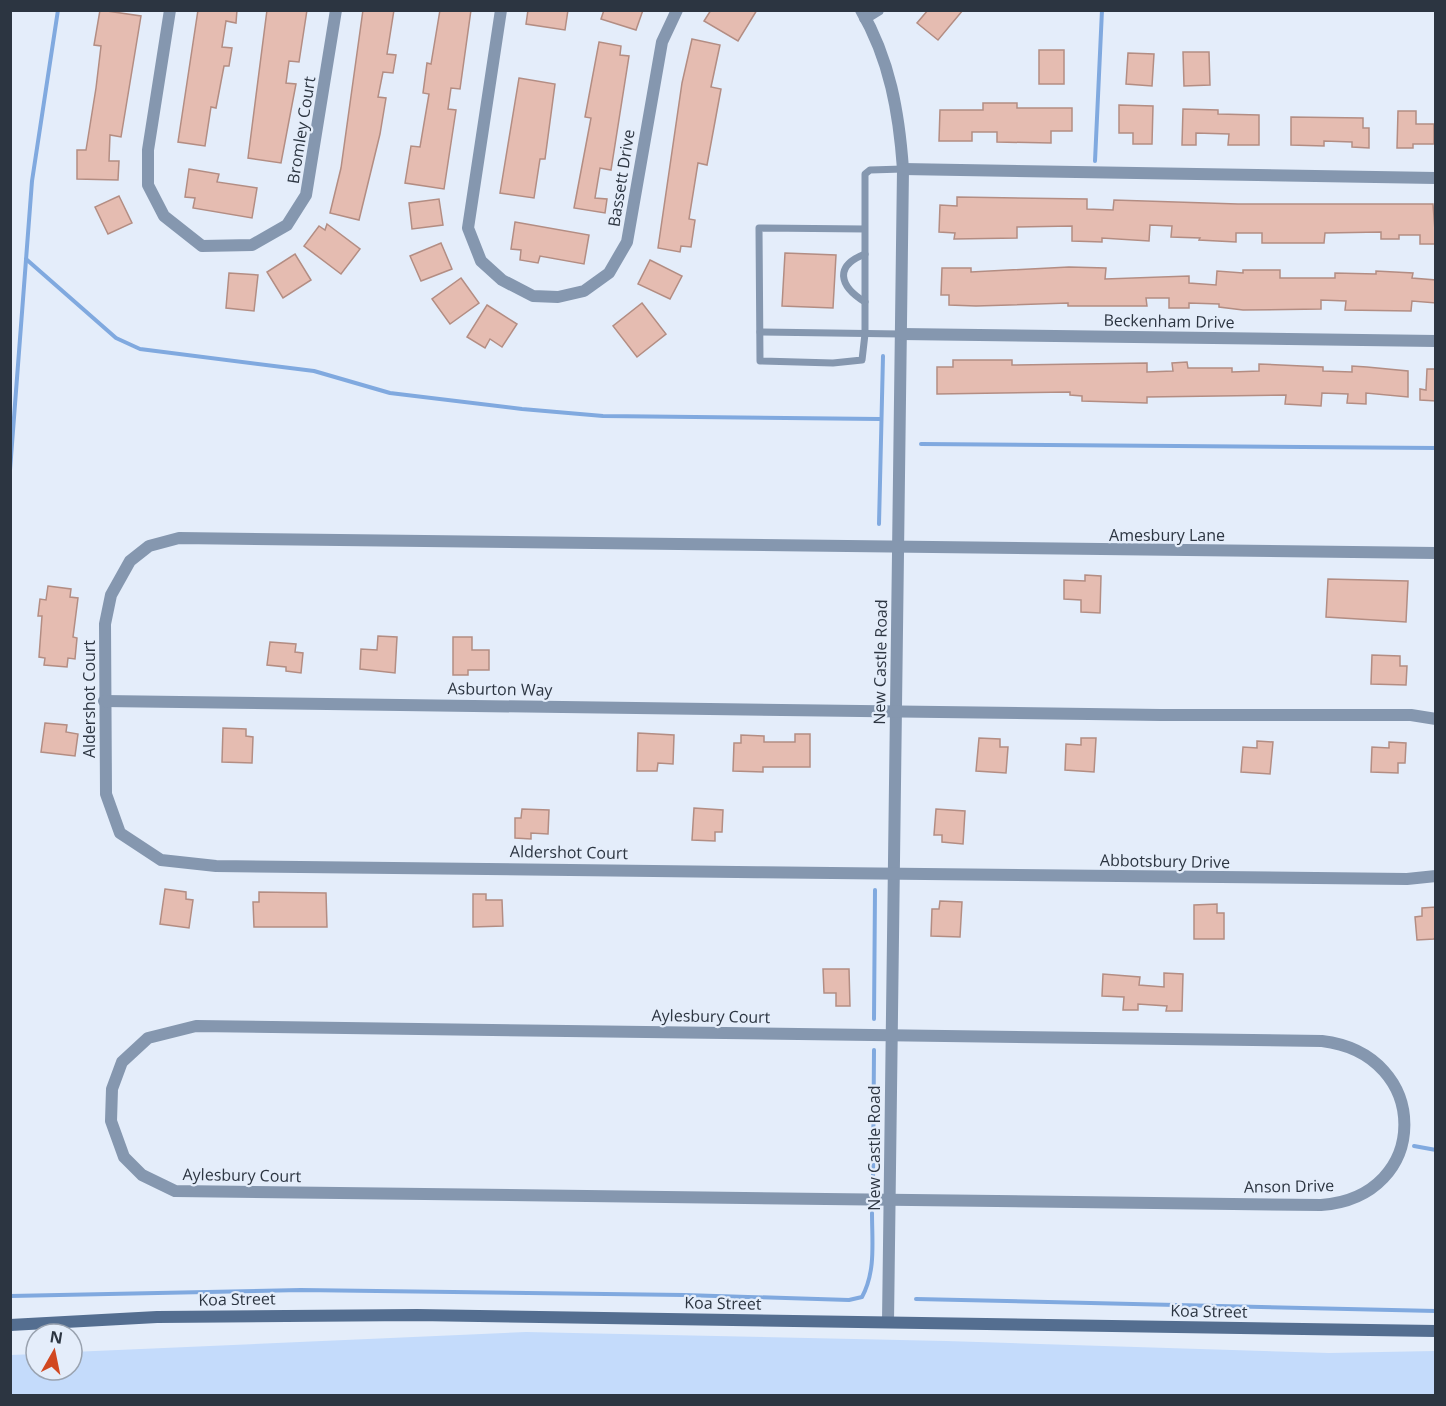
<svg xmlns="http://www.w3.org/2000/svg" width="1446" height="1406" font-family="'Open Sans',sans-serif">
  <style>
    .green { fill: #c4dbfb }
    .lines { fill: none; stroke-linecap: round; stroke-linejoin: round }
    .stream { stroke: #80a9df; stroke-width: 4 }
    .building { fill: #e5bcb1; stroke: #b38d83; stroke-width: 1.5 }
    .service { stroke: #8597af; stroke-width: 7 }
    .minor { stroke: #8597af; stroke-width: 12 }
    .secondary { stroke: #546e90; stroke-width: 12 }
    .labels { text-anchor: middle; stroke-width: 4.5; stroke-linejoin: round; paint-order: stroke }
    .street-label { font-size: 16px; fill: #2c3541; stroke: #e4edfa }
  </style>
  <rect width="100%" height="100%" fill="#e4edfa"/>
  <path class="green" d="M526 1332 946 1341 1329 1353 1435 1351V1395H11V1355L36 1354V1370H72V1352Z"/>
  <g class="lines">
    <g class="stream">
      <path d="M1095 161 1102 10"/>
      <path d="M26 259 116 338 140 349 314 371 390 393 522 409 603 416 880 419"/>
      <path d="M921 444 1436 448"/>
      <path d="M10 470 32 181 58 10"/>
      <path d="M879 524 883 356"/>
      <path d="M874 1019 875 890"/>
      <path d="M1414 1146 1436 1150"/>
      <path d="M873 1183 874 1050"/>
      <path d="M10 1296 301 1290 684 1295 849 1300 862 1297C876 1271 872 1242 872 1213"/>
      <path d="M916 1299 1436 1311"/>
    </g>
  </g>
  <g class="building">
    <path d="M100 10 141 16 121 137 110 135 109 161H119L118 180 77 179V150H86L96 88 101 46 94 45Z"/>
    <path d="M198 10H237L236 23 226 21 222 47 232 48 229 66H224L216 108 211 107 205 146 178 142Z"/>
    <path d="M267 10H307L299 62 289 61 286 83 296 84 281 163 248 158Z"/>
    <path d="M363 10H394L387 54 396 55 393 73 383 72 378 97 386 98 380 134 359 220 330 213 341 168Z"/>
    <path d="M440 10H471L460 89 451 88 448 109 456 110 444 189 405 183 411 146 420 147 429 94 423 93 427 63 431 64Z"/>
    <path d="M528 10H568L565 30 526 24Z"/>
    <path d="M604 10H643L636 30 601 19Z"/>
    <path d="M711 10H757L738 41 704 21Z"/>
    <path d="M928 10H963L938 40 917 23Z"/>
    <path d="M692 39 720 45 711 87 721 89 707 165 698 163 689 219 695 220 691 247 681 246 680 252 658 248 682 83Z"/>
    <path d="M599 42 621 46 620 55 629 56 611 170 600 168 595 198 607 199 605 213 574 208 591 118 585 117Z"/>
    <rect x="1039" y="50" width="25" height="34"/>
    <path d="M1183 52H1209L1210 85 1184 86Z"/>
    <path d="M1128 53 1154 54 1152 86 1126 84Z"/>
    <path d="M519 78 555 84 545 159H540L534 198 500 193Z"/>
    <path d="M983 103H1017V108H1072V131H1051V143L997 142V132H972V141H939L940 110H983Z"/>
    <path d="M1119 105 1153 106 1152 144H1133V133H1119Z"/>
    <path d="M1183 109 1218 110V114L1259 115V145H1228L1229 134 1196 133V145H1182Z"/>
    <path d="M1398 111H1416V124H1434V144H1413V148H1397Z"/>
    <path d="M1291 117 1363 118V128H1369V148L1352 147V142L1324 141V146L1291 145Z"/>
    <path d="M189 169 219 174 217 182 257 188 252 218 193 208 195 198 185 197Z"/>
    <path d="M119 196 132 223 108 234 95 207Z"/>
    <path d="M957 197 1087 199V209L1113 210 1114 200 1238 204H1433L1436 244H1420V235H1399V239H1381V232L1325 233 1324 243H1262V233H1236V242L1199 240 1200 238 1171 237 1172 226 1150 225 1149 241 1102 238V242L1072 241V226L1017 227V238L954 239 955 233 939 232 940 205 957 206Z"/>
    <path d="M439 199 443 225 412 229 409 203Z"/>
    <path d="M515 222 589 235 584 264 540 256 538 263 520 260 521 250 511 249Z"/>
    <path d="M327 224 360 249 341 274 304 246 319 226 325 230Z"/>
    <path d="M441 243 452 269 421 281 410 256Z"/>
    <path d="M785 253 836 255 833 308 782 306Z"/>
    <path d="M295 254 311 280 283 298 267 272Z"/>
    <path d="M650 260 682 276 670 299 638 284Z"/>
    <path d="M1069 267 1106 268 1105 279 1189 276V283L1216 285 1217 271 1243 273V270H1280V278H1335V273L1376 274V271L1413 273 1412 278 1436 280V303L1412 301 1411 311 1345 310 1346 301 1321 300V309L1243 310 1219 307V304L1189 303V308H1169V298H1146L1147 306H1068V303L976 306 949 305V295H941L942 268H971V272Z"/>
    <path d="M229 273 258 275 254 311 226 308Z"/>
    <path d="M461 278 479 303 450 324 432 299Z"/>
    <path d="M642 303 666 334 637 357 613 326Z"/>
    <path d="M487 305 517 324 502 347 490 339 485 348 467 337Z"/>
    <path d="M953 360H1012V365L1147 363V372L1173 371 1172 363 1187 362 1188 368H1232V372L1259 371V364L1323 367V371L1352 372V366L1367 367 1408 371V397L1366 393V404L1347 403 1348 394 1322 393 1321 406 1285 404 1286 395 1147 397V403L1082 401V396L1070 395V392L937 394V367H953Z"/>
    <path d="M1427 369H1436V401L1420 400V389L1426 390Z"/>
    <path d="M1085 575 1101 576 1100 613 1081 612V600L1064 599V580L1085 581Z"/>
    <path d="M1328 579 1408 581 1406 622 1326 617Z"/>
    <path d="M48 586 71 589 70 597 78 598 73 637 77 638 75 659 68 658 67 667 44 665 45 658 39 657 42 616H38L40 599 46 600Z"/>
    <path d="M378 636 397 637 395 673 360 669 361 649 377 650Z"/>
    <path d="M453 637H472V650H489V670H468V675H453Z"/>
    <path d="M270 642 296 644 295 652 303 653 301 673 286 671V667L267 665Z"/>
    <path d="M1372 655 1400 656V666H1407L1406 685 1371 684Z"/>
    <path d="M45 723 67 725 66 732 78 734 75 756 41 752Z"/>
    <path d="M223 728 246 729V736L253 737 252 763 222 762Z"/>
    <path d="M638 733 674 735 673 764 658 763 657 771H637Z"/>
    <path d="M795 734H810V767H763V772L733 771 734 743H741V735L764 736V742H795Z"/>
    <path d="M979 738 1000 739V747H1008L1006 773 976 771Z"/>
    <path d="M1081 738H1096L1094 772 1065 770 1066 744 1081 745Z"/>
    <path d="M1257 741 1273 742 1270 774 1241 772 1243 747 1257 748Z"/>
    <path d="M1389 742 1406 743 1405 763H1398V773L1371 772 1372 747 1389 748Z"/>
    <path d="M694 808 723 810 722 832H715V841L692 840Z"/>
    <path d="M522 809 549 810 548 834 531 833V839L515 838V818H521Z"/>
    <path d="M936 809 965 811 963 844 942 842V835H934Z"/>
    <path d="M165 889 186 892V899L193 900 189 928 160 924Z"/>
    <path d="M259 892 326 893 327 927H254L253 902H259Z"/>
    <path d="M473 894H486V900H502L503 926 473 927Z"/>
    <path d="M940 901 962 902 960 937 931 936 932 909H939Z"/>
    <path d="M1217 904V913H1224V939H1194V905Z"/>
    <path d="M1436 907V936L1434 939 1417 940 1415 917 1422 916V908Z"/>
    <path d="M823 969H849L850 1006H836V993H824Z"/>
    <path d="M1164 973 1183 974 1182 1011H1166L1167 1006 1138 1004V1010H1123L1124 997 1102 996 1103 974 1140 977 1139 985 1164 987Z"/>
  </g>
  <g class="lines">
    <g class="service">
      <path d="M865 229V334L862 360 833 363 760 361 759 228 865 229V174L870 170 903 169"/>
      <path d="M865 302C839 286 834 266 865 254"/>
      <path d="M760 332 901 334"/>
    </g>
    <g class="minor">
      <path d="M170 10 148 150V185L164 216 202 246 252 245 287 225 306 195 336 10"/>
      <path d="M501 10 468 228 481 261 502 280 533 296 558 297 584 291 609 273 627 242 662 42 677 10"/>
      <path d="M861 10C890 60 899 113 903 169L888 1322"/>
      <path d="M865 18 878 10"/>
      <path d="M903 169 1436 178"/>
      <path d="M901 334 1436 341"/>
      <path d="M1436 553 179 538 149 546 130 561 111 595 105 624 106 794 120 833 161 860 216 866C613 869 1010 877 1407 879L1436 876"/>
      <path d="M104 701 1161 715H1411L1436 719"/>
      <path d="M196 1026 1322 1041C1432 1054 1432 1197 1321 1205L175 1191 142 1175 124 1157 111 1121 112 1089 122 1062 148 1038Z"/>
    </g>
    <path class="secondary" d="M10 1325 157 1317 417 1315 1436 1331"/>
  </g>
  <g class="labels">
    <g class="street-label">
      <text transform="translate(301 130) rotate(-81)" y="6">Bromley Court</text>
      <text transform="translate(621 178) rotate(-81)" y="6">Bassett Drive</text>
      <text transform="translate(1169 321) rotate(1)" y="6">Beckenham Drive</text>
      <text x="1167" y="541">Amesbury Lane</text>
      <text transform="translate(880 662) rotate(-89)" y="6">New Castle Road</text>
      <text transform="translate(500 689) rotate(1)" y="6">Asburton Way</text>
      <text transform="translate(89 699) rotate(-90)" y="6">Aldershot Court</text>
      <text transform="translate(569 852) rotate(1)" y="6">Aldershot Court</text>
      <text transform="translate(1165 861) rotate(1)" y="6">Abbotsbury Drive</text>
      <text transform="translate(711 1016) rotate(1)" y="6">Aylesbury Court</text>
      <text transform="translate(874 1148) rotate(-90)" y="6">New Castle Road</text>
      <text transform="translate(242 1175) rotate(1)" y="6">Aylesbury Court</text>
      <text transform="translate(1289 1186) rotate(-1)" y="6">Anson Drive</text>
      <text transform="translate(237 1299) rotate(-1)" y="6">Koa Street</text>
      <text transform="translate(723 1303) rotate(1)" y="6">Koa Street</text>
      <text transform="translate(1209 1311) rotate(1)" y="6">Koa Street</text>
    </g>
  </g>
  <rect width="1446" height="1406" fill="none" stroke="#2c3541" stroke-width="24"/>
  <g transform="translate(54 1352) rotate(9)"><circle r="28" fill="#e4edfa" stroke="#9aa3b0" stroke-width="1.5"/>
  <path d="M0-4.5L10 22L0 15L-10 22Z" fill="#d14821"/>
  <text y="-9" font-size="16" font-weight="bold" text-anchor="middle" fill="#2c3541">N</text>
  </g>
</svg>
